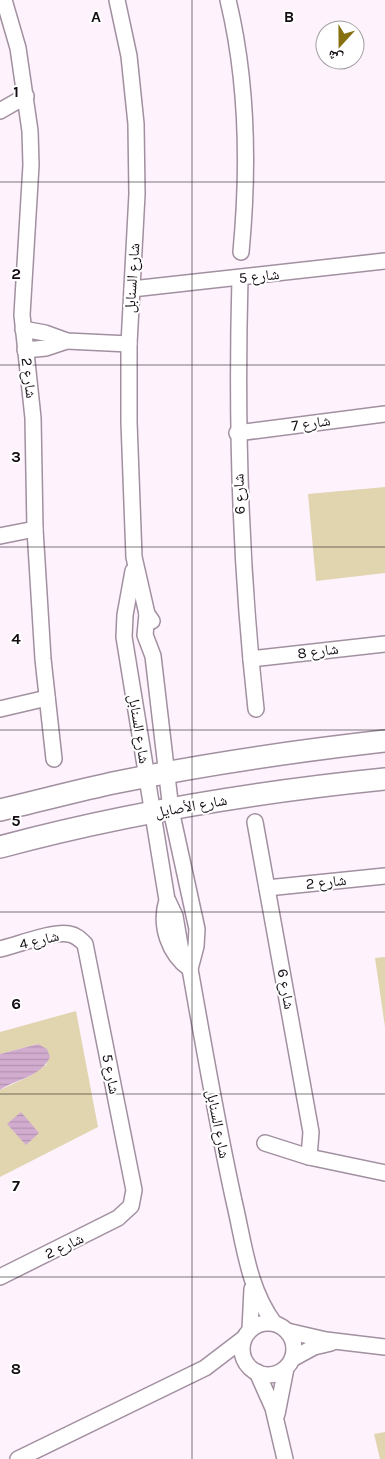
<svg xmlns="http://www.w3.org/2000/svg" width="385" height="1459" font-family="Karla,'Noto Naskh Arabic',sans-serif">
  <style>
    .park { fill: #e0d5af }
    .water { fill: url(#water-rules) }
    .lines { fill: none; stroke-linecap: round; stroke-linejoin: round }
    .minor-casing { stroke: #a290a0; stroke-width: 18 }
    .secondary-casing { stroke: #a290a0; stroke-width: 24 }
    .minor { stroke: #fff; stroke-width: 15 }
    .secondary { stroke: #fff; stroke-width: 21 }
    .grid { fill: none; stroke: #140e14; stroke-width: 1; stroke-opacity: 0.55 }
    .labels { text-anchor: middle; stroke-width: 4; stroke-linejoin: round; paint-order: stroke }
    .street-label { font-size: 15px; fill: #140e14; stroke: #fff }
    .grid-label { font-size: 16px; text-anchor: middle; font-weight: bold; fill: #140e14; stroke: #fff; stroke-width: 4; stroke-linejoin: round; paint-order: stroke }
  </style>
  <defs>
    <pattern id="water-rules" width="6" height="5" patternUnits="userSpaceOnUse" patternTransform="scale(1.25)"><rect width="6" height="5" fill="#d2accf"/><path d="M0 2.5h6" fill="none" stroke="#b393b1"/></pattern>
  </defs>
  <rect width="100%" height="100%" fill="#fef2fd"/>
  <g class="park">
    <path d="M385 487V573L316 581 308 494Z"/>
    <path d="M385 957V1027L375 958Z"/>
    <path d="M76 1011 98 1127 0 1177V1090L30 1076 47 1064 38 1044 0 1054V1032Z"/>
    <path d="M385 1432V1459H380L374 1434Z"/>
  </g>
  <g class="water">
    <path d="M38 1044 47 1049 50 1057C41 1077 16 1079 0 1090V1054Z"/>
    <path d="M21 1112 39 1133 26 1145 7 1124Z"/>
  </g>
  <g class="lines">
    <defs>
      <g id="minor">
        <path d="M4 0 18 48 30 131 31 165 22 315 33 418 35 529 43 659 54 759"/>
        <path d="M117 0 129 56 136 124 137 194 129 344V422L134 557 147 614 152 621"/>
        <path d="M228 0C248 83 249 167 241 252"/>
        <path d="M0 111 26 96"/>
        <path d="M240 278C236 422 240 565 256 709"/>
        <path d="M132 289 385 261"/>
        <path d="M23 329 45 333 67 341 129 344"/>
        <path d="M25 350 46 348 67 341"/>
        <path d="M237 433 385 414"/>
        <path d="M0 536 35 529"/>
        <path d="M133 571 125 615 124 637 167 900C159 926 169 954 190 969"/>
        <path d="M147 614 145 635 153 656 171 810 197 929 196 946 190 969C204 1047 217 1124 234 1201 244 1243 248 1288 274 1323"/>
        <path d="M251 659 385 644"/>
        <path d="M0 709 47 698"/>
        <path d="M255 822 311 1132 309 1157"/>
        <path d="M267 888 385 876"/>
        <path d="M168 901 175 916 183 963"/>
        <path d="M0 949C18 945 51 931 69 934 76 935 80 939 85 944L134 1190 131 1206 118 1218 0 1277"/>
        <path d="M265 1143 309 1157 385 1173"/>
        <circle cx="268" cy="1349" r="26"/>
        <path d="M250 1329 252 1289"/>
        <path d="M287 1331 326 1340 385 1347"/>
        <path d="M292 1359 314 1347 331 1343"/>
        <path d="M257 1372 273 1408 285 1459"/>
        <path d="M277 1414 286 1368"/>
        <path d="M18 1459 205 1368 243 1339"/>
      </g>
      <g id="secondary">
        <path d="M0 810C39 801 79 790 118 782 206 764 296 751 385 741"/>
        <path d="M0 847C126 813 256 792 385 779"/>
      </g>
    </defs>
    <use href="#minor" class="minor-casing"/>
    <use href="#secondary" class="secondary-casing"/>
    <use href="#minor" class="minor"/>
    <use href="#secondary" class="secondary"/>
  </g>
  <path class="grid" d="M192 0V1459M0 182H385M0 365H385M0 547H385M0 730H385M0 912H385M0 1094H385M0 1277H385"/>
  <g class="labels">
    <g class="street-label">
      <text transform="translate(259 276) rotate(-6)" y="5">شارع 5</text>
      <text transform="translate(132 278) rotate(-86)" y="5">شارع السنابل</text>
      <text transform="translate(29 378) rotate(83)" y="5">شارع 2</text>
      <text transform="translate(311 423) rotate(-8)" y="5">شارع 7</text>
      <text transform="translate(239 494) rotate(-92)" y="5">شارع 6</text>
      <text transform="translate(318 651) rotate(-7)" y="5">شارع 8</text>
      <text transform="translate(139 729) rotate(81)" y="5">شارع السنابل</text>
      <text transform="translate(191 806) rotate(-10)" y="5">شارع الأصايل</text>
      <text transform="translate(326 882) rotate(-6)" y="5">شارع 2</text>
      <text transform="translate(39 940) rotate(-13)" y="5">شارع 4</text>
      <text transform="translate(286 989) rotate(80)" y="5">شارع 6</text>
      <text transform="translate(111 1074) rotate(79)" y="5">شارع 5</text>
      <text transform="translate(218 1124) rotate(79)" y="5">شارع السنابل</text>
      <text transform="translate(64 1246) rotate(-25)" y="5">شارع 2</text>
    </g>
  </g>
  <g class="grid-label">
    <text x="96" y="22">A</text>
    <text x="289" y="22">B</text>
    <text x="16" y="97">1</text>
    <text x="16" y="279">2</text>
    <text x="16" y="462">3</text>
    <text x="16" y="644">4</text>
    <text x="16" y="826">5</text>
    <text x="16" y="1009">6</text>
    <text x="16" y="1191">7</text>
    <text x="16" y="1374">8</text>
  </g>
  <g transform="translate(340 45) rotate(201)"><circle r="24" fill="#ffffff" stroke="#a19fa1"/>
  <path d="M0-4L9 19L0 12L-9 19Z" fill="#867010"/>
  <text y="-8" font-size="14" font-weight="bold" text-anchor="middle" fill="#140e14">ش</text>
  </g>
</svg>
